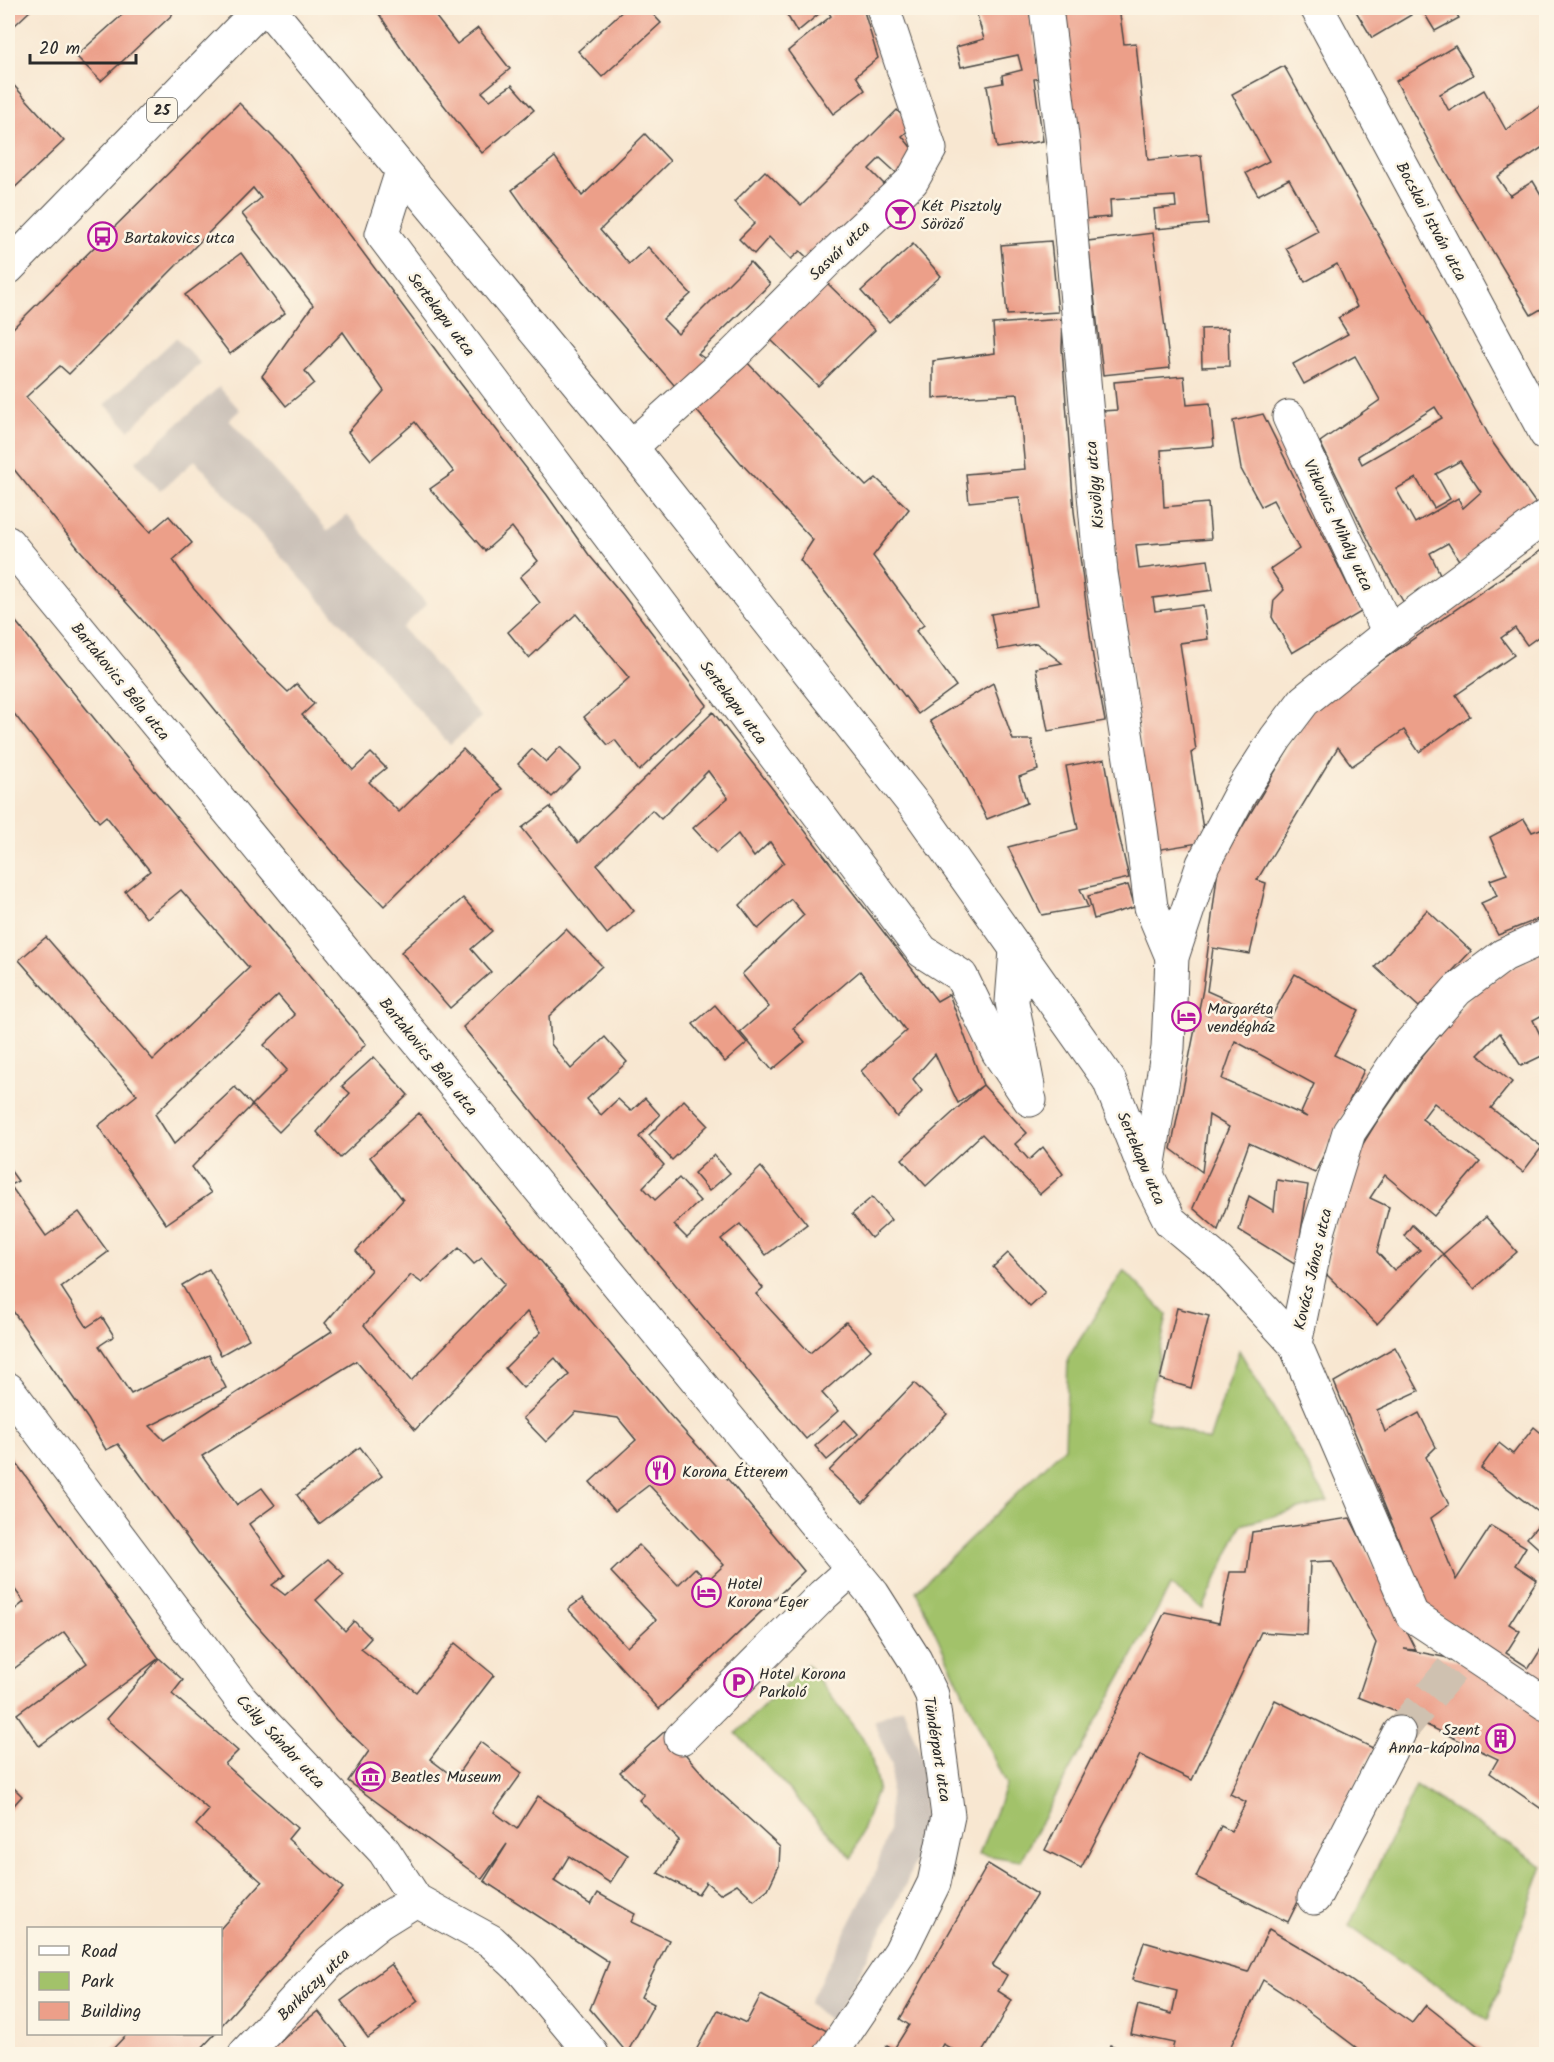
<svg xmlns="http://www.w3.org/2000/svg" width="1554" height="2062" font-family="Kalam,sans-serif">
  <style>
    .industrial { fill: #ccc2b9 }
    .green { fill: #a2c26a; stroke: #66764a; stroke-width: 1.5 }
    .building { fill: #ec9f89; fill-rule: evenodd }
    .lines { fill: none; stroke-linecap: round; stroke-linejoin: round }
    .minor-tunnel { stroke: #cfc1b0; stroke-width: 33; stroke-dasharray: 33 16; stroke-linecap: butt }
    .minor-casing { stroke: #4a4744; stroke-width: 35 }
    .major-casing { stroke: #4a4744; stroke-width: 35 }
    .minor { stroke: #fff; stroke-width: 33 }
    .major { stroke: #fff; stroke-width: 33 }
    .labels { text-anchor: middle; stroke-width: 5; stroke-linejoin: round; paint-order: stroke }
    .shield { fill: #fcf5e5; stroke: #6a6863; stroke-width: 1.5 }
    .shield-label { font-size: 15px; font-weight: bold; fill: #2b2b2b }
    .poi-label { font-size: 16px; fill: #2b2b2b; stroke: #fcf5e5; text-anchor: start }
    .street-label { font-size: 16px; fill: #2b2b2b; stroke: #fcf5e5 }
  </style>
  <rect width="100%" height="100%" fill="#fcf5e5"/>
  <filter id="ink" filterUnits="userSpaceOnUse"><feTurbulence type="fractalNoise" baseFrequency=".0167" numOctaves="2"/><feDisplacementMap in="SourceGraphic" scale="12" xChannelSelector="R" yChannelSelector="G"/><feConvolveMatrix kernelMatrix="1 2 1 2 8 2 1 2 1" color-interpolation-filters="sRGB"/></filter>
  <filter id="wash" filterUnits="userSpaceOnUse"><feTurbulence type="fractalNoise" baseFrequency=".008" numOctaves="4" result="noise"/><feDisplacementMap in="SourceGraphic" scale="24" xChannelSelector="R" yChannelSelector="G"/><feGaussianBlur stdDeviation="1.35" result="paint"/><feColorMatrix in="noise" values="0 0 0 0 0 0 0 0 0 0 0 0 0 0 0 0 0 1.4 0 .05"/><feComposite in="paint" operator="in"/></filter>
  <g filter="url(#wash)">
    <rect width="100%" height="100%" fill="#f8e7d1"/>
    <g class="industrial">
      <path d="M176 338 200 363 129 430 105 404Z"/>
      <path d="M219 387 240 410 229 420 328 531 347 515 427 604 402 628 481 717 450 745 195 460 160 491 135 462Z"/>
      <path d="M903 1708 924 1763V1835L905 1887 832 2023 809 2003 874 1876 888 1832 892 1766 873 1721Z"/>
    </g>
    <g class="green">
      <path d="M1124 1270 1167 1315 1146 1417 1209 1441 1239 1350 1328 1501 1241 1525 1203 1609 1171 1585 1020 1861 979 1854 1006 1785 916 1591 1065 1447 1068 1358Z"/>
      <path d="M807 1664 869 1747 878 1788 852 1858 736 1733Z"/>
      <path d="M1416 1786 1543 1866 1488 2020 1349 1926Z"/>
    </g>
    <g id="blocks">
      <g class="building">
        <path d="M8 8H33L14 26 8 18Z"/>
        <path d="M115 8H173L172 15 101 81 76 56 122 15Z"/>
        <path d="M375 8H429L457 44 478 28 510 69 482 92 490 100 512 85 534 110 482 153 419 74Z"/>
        <path d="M626 8H647L661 23 602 77 578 51Z"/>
        <path d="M783 8H863L878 58 856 76 865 90 833 114 788 51 831 16 826 8 797 32Z"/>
        <path d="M975 8H1029L1040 78 1034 79 1043 141 997 148 987 86 1003 83 1002 75 1022 70 1018 55 961 67 956 47 984 39Z"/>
        <path d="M1060 8H1119L1124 44 1136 43 1148 160 1201 155 1208 224 1156 229 1154 209 1176 207 1175 196 1110 200 1111 217 1082 219Z"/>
        <path d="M1354 8H1407L1411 15 1372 38Z"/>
        <path d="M1421 8H1453L1459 18 1435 31Z"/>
        <path d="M1455 46 1473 75 1440 94 1449 111 1484 90 1506 130 1546 102V145L1497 177 1510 196 1533 181 1546 203V229L1542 232 1546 239V306L1531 315 1444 170 1396 81Z"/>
        <path d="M1284 66 1446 356 1493 443 1537 505 1460 562 1448 543 1430 553 1441 576 1404 603 1374 551 1320 442 1380 400 1355 356 1304 384 1293 364 1348 334 1338 318 1357 307 1337 264 1305 282 1286 248 1318 231 1289 179 1258 195 1246 173 1269 161 1232 94ZM1435 407 1442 418 1362 464 1358 456ZM1460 461 1481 492 1463 508 1458 498 1415 523 1396 489 1416 478 1434 508 1450 499 1436 474Z"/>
        <path d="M8 79 64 141 8 194Z"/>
        <path d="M239 103 288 152 461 384 547 495 589 555 623 595 707 705 639 771 615 740 608 745 584 717 629 678 576 614 529 658 508 632 540 603 520 577 538 561 512 527 485 551 430 489 454 472 415 422 371 460 348 432 384 391 343 332 305 371 314 383 286 406 262 376 313 305 242 214 261 198 253 188 69 374 60 366 26 397 150 532 169 516 192 543 173 560 194 589 259 664 288 692 297 684 314 704 302 715 353 770 371 753 386 768 369 782 399 812 463 749 502 789 384 906 344 865 276 785 149 628 78 548 8 462V333Z"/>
        <path d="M897 110 912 127 902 136 918 156 902 178 880 158 869 169 890 190 814 264 800 251 791 259 769 237 754 254 739 239 755 223 734 202 765 171 801 206Z"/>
        <path d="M645 134 670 161 600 230 629 264 648 247 691 294 663 319 678 334 750 262 770 284 698 354 713 364 681 393 543 234 512 190 555 157 582 196Z"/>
        <path d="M1153 233 1170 368 1103 375 1088 241Z"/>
        <path d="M1051 241 1058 312 1007 315 1001 245Z"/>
        <path d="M913 244 941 276 889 322 861 291Z"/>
        <path d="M241 253 285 313 230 354 185 295Z"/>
        <path d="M822 278 875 330 818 386 765 334Z"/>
        <path d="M1063 319 1062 348 1074 511 1093 657 1105 721 1048 731 1036 668 1062 663 1036 643 998 650 991 614 1037 606 1019 497 969 502 966 474 1025 469 1018 394 933 398V361L995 353 993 324Z"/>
        <path d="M1228 328 1229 366 1202 367 1201 329Z"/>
        <path d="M743 358 866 486 876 478 909 509 873 556 924 625 916 631 956 686 918 714 855 630 800 560 813 540 740 462 692 405Z"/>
        <path d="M1184 376 1187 405 1210 403 1214 446 1161 450 1164 507 1208 503 1211 539 1136 545 1139 569 1208 560 1213 590 1153 598 1155 611 1203 605 1208 639 1180 643 1196 750 1191 753 1205 842 1156 850 1116 560 1102 411 1117 410 1114 382Z"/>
        <path d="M1263 414 1361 612 1292 653 1272 617 1274 600 1284 590 1270 569 1299 549 1273 500 1261 506 1241 469 1233 421Z"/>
        <path d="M1546 547V621L1542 625 1546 631 1527 645 1515 628 1501 638 1514 655 1456 695 1470 716 1419 752 1404 730 1352 766 1338 747 1257 880 1266 883 1250 954 1213 948 1207 991 1270 1019 1295 974 1359 1010 1334 1055 1364 1070 1315 1173 1249 1143 1218 1230 1193 1208 1229 1127 1209 1115 1202 1172 1171 1149 1203 989 1218 868 1312 709ZM1235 1041 1314 1084 1301 1113 1307 1117 1222 1079Z"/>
        <path d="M8 612 110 738 366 1044 279 1132 252 1105 287 1070 264 1045 295 1015 278 995 155 1114 174 1144 235 1087 252 1105 192 1167 211 1193 166 1224 98 1126 137 1095 19 960 46 937 153 1060 249 968 181 890 146 918 125 891 150 871 106 816 99 822 8 706Z"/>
        <path d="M993 683 1013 740H1032L1038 770 1019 777 1027 803 987 819 956 759 930 721Z"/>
        <path d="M713 712 937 1001 949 994 983 1085 1027 1133 1015 1144 1029 1160 1043 1147 1063 1174 1040 1194 982 1134 926 1186 902 1159 983 1085 958 1103 935 1054 913 1079 922 1091 897 1117 861 1071 906 1031 860 971 793 1028 805 1042 772 1070 740 1032 769 1007 742 974 804 915 791 899 758 929 740 905 784 862 770 842 754 857 738 834 716 853 693 828 728 798 708 771 661 819 652 810 597 865 634 911 607 934 522 828 550 807 578 843Z"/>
        <path d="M560 747 581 768 552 797 518 764 532 749 546 762Z"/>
        <path d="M1105 759 1116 823 1129 878 1080 889 1088 907 1042 915 1008 847 1078 829 1066 766Z"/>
        <path d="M1524 819 1532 832 1546 827V916L1498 935 1481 903 1497 896 1490 880 1507 874 1490 837Z"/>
        <path d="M1128 885 1135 907 1094 919 1088 896Z"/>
        <path d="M463 898 492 931 471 949 491 972 450 1008 401 952Z"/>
        <path d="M1427 910 1471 951 1419 1007 1375 967Z"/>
        <path d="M566 929 602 966 549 1016 551 1044 571 1069 605 1037 627 1062 587 1099 601 1115 618 1099 631 1111 645 1098 660 1115 639 1137 664 1165 643 1187 655 1200 679 1178 700 1201 674 1225 687 1238 761 1167 807 1224 766 1255 740 1224 721 1239 763 1288 756 1294 810 1353 846 1322 871 1350 822 1393 838 1411 806 1439 626 1226 463 1027Z"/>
        <path d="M1546 950V1013L1533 1020 1546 1047V1054L1521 1066 1500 1033 1478 1055 1512 1082 1491 1108 1542 1147 1523 1172 1434 1103 1422 1119 1480 1162 1434 1216 1385 1175 1370 1198 1389 1207 1377 1252 1394 1270 1420 1250 1404 1236 1412 1225 1443 1254 1377 1324 1326 1274 1343 1185 1354 1158 1376 1123 1423 1055 1474 994 1507 971Z"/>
        <path d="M715 1005 747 1043 725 1062 693 1024Z"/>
        <path d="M374 1057 408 1095 340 1158 317 1132 350 1093 342 1086Z"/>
        <path d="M684 1100 708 1125 672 1160 649 1135Z"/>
        <path d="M419 1113 535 1254 667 1412 732 1484 804 1571 659 1709 568 1609 582 1599 627 1647 656 1620 611 1572 639 1545 678 1585 695 1568 707 1581 724 1565 649 1485 615 1511 590 1482 636 1440 618 1418 576 1412 546 1442 523 1418 569 1375 555 1358 523 1388 505 1368 541 1332 527 1312 415 1430 356 1361 202 1456 237 1505 262 1488 275 1505 249 1524 285 1575 272 1585 285 1595 328 1559 344 1574 316 1600 345 1631 354 1621 371 1638 361 1649 416 1692 455 1643 494 1675 430 1759 455 1778 480 1742 522 1773 494 1812 517 1829 538 1796 628 1855 610 1883 569 1856 554 1881 591 1905 598 1893 635 1914 631 1922 669 1940 641 1997 654 2004 627 2053 590 2009 609 1962 484 1881 507 1844 482 1879 348 1781 369 1751 336 1720 287 1659 253 1621 202 1558 118 1444 106 1450 88 1419 8 1304V1167L18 1181 10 1185 46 1236 79 1212 108 1252 61 1287 87 1327 102 1317 114 1336 99 1346 131 1394 209 1355 226 1388 150 1426 164 1440 332 1331 325 1323 371 1270 356 1251 403 1200 370 1157ZM459 1248 474 1264 482 1258 505 1284 411 1381 364 1325 411 1275 422 1283Z"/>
        <path d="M714 1155 730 1173 709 1191 694 1173Z"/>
        <path d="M1277 1180 1308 1185 1296 1265 1239 1230 1249 1196 1274 1211Z"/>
        <path d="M872 1197 891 1220 871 1238 852 1214Z"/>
        <path d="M1486 1217 1517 1252 1474 1289 1443 1254Z"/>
        <path d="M1008 1253 1045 1293 1030 1307 993 1267Z"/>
        <path d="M209 1269 249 1339 221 1355 182 1285Z"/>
        <path d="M1177 1308 1209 1316 1191 1388 1160 1379Z"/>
        <path d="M1395 1347 1419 1391 1377 1410 1385 1432 1419 1413 1436 1447 1426 1457 1449 1505 1431 1518 1456 1580 1491 1526 1526 1547 1515 1565 1537 1580 1509 1624 1520 1631 1506 1653 1529 1668 1546 1641V1689L1420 1602 1400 1543 1334 1382Z"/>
        <path d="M914 1383 947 1414 863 1503 829 1471Z"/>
        <path d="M845 1420 858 1434 827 1460 815 1446Z"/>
        <path d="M1534 1427 1546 1437V1555L1527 1538 1545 1517 1481 1468 1499 1443 1513 1454Z"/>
        <path d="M360 1447 382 1476 319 1524 297 1495Z"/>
        <path d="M8 1452 159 1658 39 1746 17 1714 87 1663 64 1632 8 1673V1615L24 1602 8 1580Z"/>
        <path d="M1350 1518 1416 1650 1404 1649 1458 1660 1546 1712V1812L1490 1773 1498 1759 1412 1718 1358 1697 1376 1643 1332 1561 1310 1562 1307 1635 1261 1632 1192 1780 1140 1755 1081 1868 1045 1850 1165 1612 1219 1623 1230 1572H1247L1252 1532Z"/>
        <path d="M159 1658 183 1680 172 1694 238 1751 225 1764 297 1828 288 1839 343 1888 220 2027V1929L262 1882 196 1825 209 1810 106 1719Z"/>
        <path d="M1275 1700 1373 1748 1288 1922 1196 1877 1221 1826 1231 1831 1246 1802 1230 1794Z"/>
        <path d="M665 1731 715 1788 780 1847 779 1866 768 1889 754 1900 737 1884 720 1894 706 1882 698 1894 658 1873 679 1840 639 1800 644 1795 620 1772Z"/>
        <path d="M8 1782 22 1796 8 1812Z"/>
        <path d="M988 1864 1037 1894 992 1966 1007 1975 998 1991 1012 2000 998 2026 981 2054H961L943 2044 937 2054H881L887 2045 894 2049 909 2025 900 2019Z"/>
        <path d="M1269 1929 1320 1959 1412 2023 1426 2005 1488 2054H1365L1293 2000 1263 1980 1227 2054H1171L1174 2043 1131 2034 1138 2005 1172 2014 1177 1991 1132 1980 1144 1942 1248 1972Z"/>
        <path d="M391 1964 418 2001 368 2038 341 2001Z"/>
        <path d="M761 1995 827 2031 815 2054H694L718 2010 746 2023Z"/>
        <path d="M318 2011 352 2053 350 2054H264Z"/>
        <path d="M127 2034H215L196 2054H108Z"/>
        <path d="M1110 2045 1136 2054H1107Z"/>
      </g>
    </g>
  </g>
  <g filter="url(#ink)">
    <use href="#blocks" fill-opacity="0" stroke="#4a4744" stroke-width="1.5"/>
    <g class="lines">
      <path class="minor-tunnel" d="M1399 1733 1466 1652"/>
      <defs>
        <g id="minor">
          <path d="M268 8 631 447 916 807 1109 1080 1147 1175 1170 1221 1219 1262 1295 1344"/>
          <path d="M1046 8 1063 144 1101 573 1141 829 1151 907 1172 957"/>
          <path d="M1317 8 1546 434"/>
          <path d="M402 171 382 234 922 951 961 976 998 1052 1030 1100"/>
          <path d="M1289 417 1389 633"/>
          <path d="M631 447 734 354 832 256 912 181 930 149 883 8"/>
          <path d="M8 543 873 1594 915 1660 932 1695 948 1816 934 1883 900 1952 831 2054"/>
          <path d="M1546 936 1504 955 1457 990 1405 1049 1349 1132 1319 1229 1295 1344 1412 1615 1546 1704"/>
          <path d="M1016 950 1012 1002 1028 1086"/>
          <path d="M1147 1175 1168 1048 1172 957 1203 864 1240 794 1276 738 1304 701 1389 633 1546 516"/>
          <path d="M8 1389 240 1698 384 1851 416 1900 491 1941 522 1970 592 2054"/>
          <path d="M681 1738 823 1595 851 1570"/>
          <path d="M1314 1898 1399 1733"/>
          <path d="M245 2054 331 1961 379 1923 416 1900"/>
        </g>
        <path id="major" d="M8 268 261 8"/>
      </defs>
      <use href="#minor" class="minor-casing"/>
      <use href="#major" class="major-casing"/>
      <use href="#minor" class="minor"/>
      <use href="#major" class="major"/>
    </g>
  </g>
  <defs>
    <symbol id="bar-ring" viewBox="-11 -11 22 22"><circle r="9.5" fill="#fcf5e5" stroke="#b5179e" stroke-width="1.5"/><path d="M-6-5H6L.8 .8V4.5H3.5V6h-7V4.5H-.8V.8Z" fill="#b5179e"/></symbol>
    <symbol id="bus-ring" viewBox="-11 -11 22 22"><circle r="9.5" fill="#fcf5e5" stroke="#b5179e" stroke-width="1.5"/><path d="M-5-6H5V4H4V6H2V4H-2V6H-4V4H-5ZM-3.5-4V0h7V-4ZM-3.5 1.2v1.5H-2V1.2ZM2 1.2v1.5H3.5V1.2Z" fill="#b5179e"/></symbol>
    <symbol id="hotel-ring" viewBox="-11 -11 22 22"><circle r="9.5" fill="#fcf5e5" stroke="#b5179e" stroke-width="1.5"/><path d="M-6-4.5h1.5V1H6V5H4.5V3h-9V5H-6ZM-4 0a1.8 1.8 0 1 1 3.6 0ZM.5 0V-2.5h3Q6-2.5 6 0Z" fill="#b5179e"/></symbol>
    <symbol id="restaurant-ring" viewBox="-11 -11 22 22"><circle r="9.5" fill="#fcf5e5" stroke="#b5179e" stroke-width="1.5"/><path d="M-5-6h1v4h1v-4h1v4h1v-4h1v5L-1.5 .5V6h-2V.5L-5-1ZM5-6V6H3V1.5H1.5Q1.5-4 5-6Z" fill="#b5179e"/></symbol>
    <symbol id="parking-ring" viewBox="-11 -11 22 22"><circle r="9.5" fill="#fcf5e5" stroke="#b5179e" stroke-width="1.5"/><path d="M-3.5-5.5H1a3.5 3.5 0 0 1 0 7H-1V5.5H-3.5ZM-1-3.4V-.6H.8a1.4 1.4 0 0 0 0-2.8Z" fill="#b5179e"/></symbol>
    <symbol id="building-ring" viewBox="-11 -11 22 22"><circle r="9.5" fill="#fcf5e5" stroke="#b5179e" stroke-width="1.5"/><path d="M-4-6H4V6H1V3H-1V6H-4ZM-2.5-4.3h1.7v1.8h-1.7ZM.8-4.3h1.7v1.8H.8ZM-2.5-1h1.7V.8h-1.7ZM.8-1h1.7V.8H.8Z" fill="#b5179e"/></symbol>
    <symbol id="museum-ring" viewBox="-11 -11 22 22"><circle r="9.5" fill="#fcf5e5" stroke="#b5179e" stroke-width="1.5"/><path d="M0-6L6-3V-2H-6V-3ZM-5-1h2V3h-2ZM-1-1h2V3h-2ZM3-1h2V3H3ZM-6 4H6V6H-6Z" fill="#b5179e"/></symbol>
  </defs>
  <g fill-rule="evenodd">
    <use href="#bar-ring" x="884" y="198" width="33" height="33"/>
    <use href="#bus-ring" x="86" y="220" width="33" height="33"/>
    <use href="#hotel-ring" x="1170" y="1000" width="33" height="33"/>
    <use href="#restaurant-ring" x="644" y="1454" width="33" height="33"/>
    <use href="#hotel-ring" x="690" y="1576" width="33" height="33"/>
    <use href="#parking-ring" x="722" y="1666" width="33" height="33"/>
    <use href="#building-ring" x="1484" y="1722" width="33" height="33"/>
    <use href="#museum-ring" x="354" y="1760" width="33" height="33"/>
  </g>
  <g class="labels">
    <rect class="shield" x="147" y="98" width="30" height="24" rx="4.5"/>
    <g class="shield-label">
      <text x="162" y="115">25</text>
    </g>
    <g class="poi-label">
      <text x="921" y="211">Két Pisztoly<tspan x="921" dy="18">Söröző</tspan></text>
      <text x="124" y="243">Bartakovics utca</text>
      <text x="1207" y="1014">Margaréta<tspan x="1207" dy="18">vendégház</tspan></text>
      <text x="682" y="1477">Korona Étterem</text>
      <text x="727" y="1589">Hotel<tspan x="727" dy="18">Korona Eger</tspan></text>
      <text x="759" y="1679">Hotel Korona<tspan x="759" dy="18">Parkoló</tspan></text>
      <text x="1480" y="1735" text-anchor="end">Szent<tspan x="1480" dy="18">Anna-kápolna</tspan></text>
      <text x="391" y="1782">Beatles Museum</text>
    </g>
    <g class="street-label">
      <text transform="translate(1432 221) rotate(62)" y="6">Bocskai István utca</text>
      <text transform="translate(839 250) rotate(-44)" y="6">Sasvár utca</text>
      <text transform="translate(442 314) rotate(53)" y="6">Sertekapu utca</text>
      <text transform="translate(1094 485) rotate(-95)" y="6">Kisvölgy utca</text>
      <text transform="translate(1339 525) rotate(65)" y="6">Vitkovics Mihály utca</text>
      <text transform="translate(121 681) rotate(51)" y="6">Bartakovics Béla utca</text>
      <text transform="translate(734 702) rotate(53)" y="6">Sertekapu utca</text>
      <text transform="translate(429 1056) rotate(51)" y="6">Bartakovics Béla utca</text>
      <text transform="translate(1142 1158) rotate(67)" y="6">Sertekapu utca</text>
      <text transform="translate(1312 1269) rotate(-77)" y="6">Kovács János utca</text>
      <text transform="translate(281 1741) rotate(47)" y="6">Csiky Sándor utca</text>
      <text transform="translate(938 1749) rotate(81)" y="6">Tündérpart utca</text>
      <text transform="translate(313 1984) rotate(-45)" y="6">Barkóczy utca</text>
    </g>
  </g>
  <rect width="1554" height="2062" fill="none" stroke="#fcf5e5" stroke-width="30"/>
  <rect x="27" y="1927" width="195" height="108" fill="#fcf5e5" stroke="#a8a49b" stroke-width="1.5"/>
  <rect x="39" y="1946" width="30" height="9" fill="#ffffff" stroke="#a8a49b" stroke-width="1.5"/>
  <text x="81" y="1957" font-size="18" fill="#2b2b2b">Road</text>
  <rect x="39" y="1972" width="30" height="18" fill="#a2c26a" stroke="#a8a49b" stroke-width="1.5"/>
  <text x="81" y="1987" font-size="18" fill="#2b2b2b">Park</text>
  <rect x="39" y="2002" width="30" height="18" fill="#ec9f89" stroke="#a8a49b" stroke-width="1.5"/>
  <text x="81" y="2017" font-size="18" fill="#2b2b2b">Building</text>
  <path d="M30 54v9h106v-9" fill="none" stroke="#2b2b2b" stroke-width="3"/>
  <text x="39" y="54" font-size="18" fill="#2b2b2b" stroke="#fcf5e5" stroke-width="4.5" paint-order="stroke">20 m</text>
</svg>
